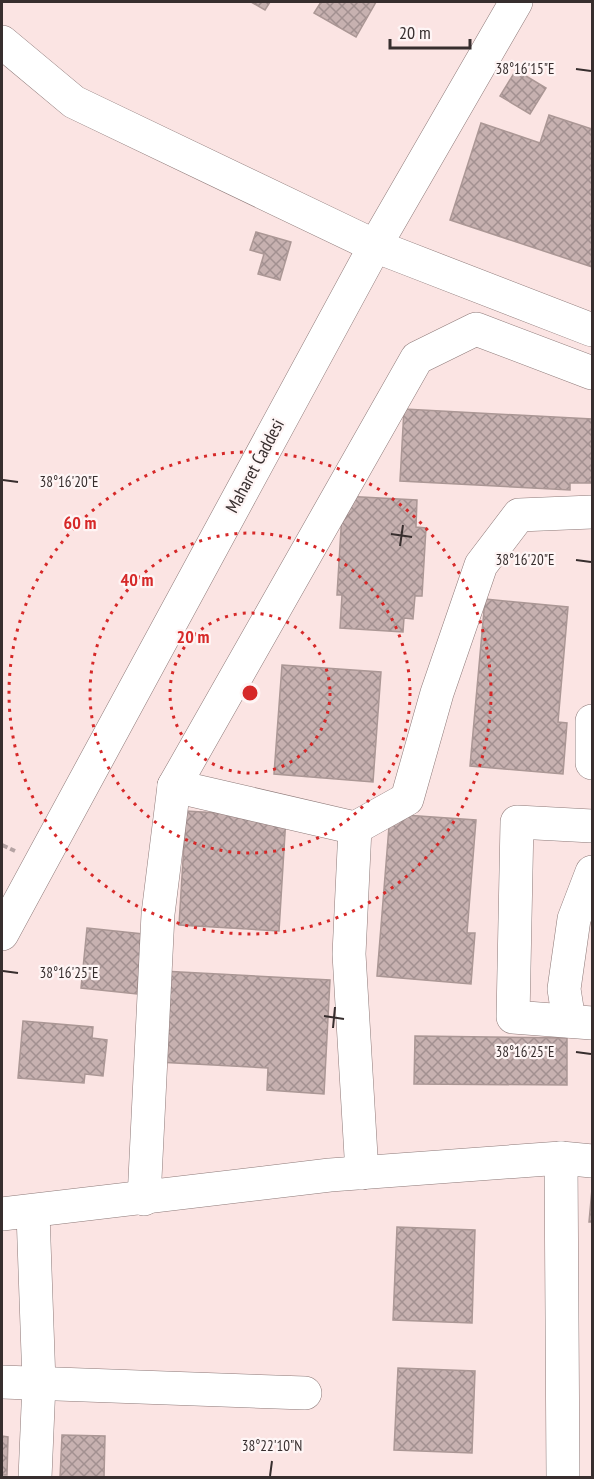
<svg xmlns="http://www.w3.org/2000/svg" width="594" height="1479" font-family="'PT Sans Narrow',sans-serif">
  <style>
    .building { fill: url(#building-cross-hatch); stroke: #ab9795; stroke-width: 1.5 }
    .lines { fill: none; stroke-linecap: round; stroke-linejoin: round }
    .minor-casing { stroke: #8d7978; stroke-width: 34 }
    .path { stroke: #b5a3a3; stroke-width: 4; stroke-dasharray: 6 3; stroke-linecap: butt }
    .minor { stroke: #fff; stroke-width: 33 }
    .ticks { fill: none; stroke: #372e2e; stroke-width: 2 }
    .ring { fill: none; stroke: #d62828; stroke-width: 3; stroke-dasharray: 3 6 }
    .labels { text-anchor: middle; stroke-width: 4.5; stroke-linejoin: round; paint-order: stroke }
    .street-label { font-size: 18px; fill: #372e2e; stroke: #fef5f5 }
    .ticks-label { font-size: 15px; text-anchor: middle; fill: #372e2e; stroke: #fef5f5; stroke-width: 4.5; stroke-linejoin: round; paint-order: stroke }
    .centre { fill: #d62828; stroke: #fef5f5; stroke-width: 3 }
    .ring-label { font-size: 18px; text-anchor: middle; font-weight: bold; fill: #d62828; stroke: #fef5f5; stroke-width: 4.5; stroke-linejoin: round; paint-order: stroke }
  </style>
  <defs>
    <pattern id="building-cross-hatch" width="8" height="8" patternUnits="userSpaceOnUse" patternTransform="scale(1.5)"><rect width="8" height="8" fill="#c7b1b0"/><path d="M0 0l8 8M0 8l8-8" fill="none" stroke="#a29090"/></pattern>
  </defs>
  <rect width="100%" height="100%" fill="#fbe4e3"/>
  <g class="building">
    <path d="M251 2H270L265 10Z"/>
    <path d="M321 2H376L356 37 314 13Z"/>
    <path d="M516 70 546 88 530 114 500 96Z"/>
    <path d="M549 115 592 129V267L450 220 481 123 540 143Z"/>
    <path d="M256 232 291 242 280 280 258 274 264 254 250 250Z"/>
    <path d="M404 409 592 419V483H570V490L400 481Z"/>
    <path d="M343 496 417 500 416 527 426 528 422 596H415L413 619 404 618 403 632 340 628 342 595H337Z"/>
    <path d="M485 599 568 607 558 722 567 723 563 774 470 766Z"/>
    <path d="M282 665 381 672 373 782 274 774Z"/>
    <path d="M186 811 286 817 279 931 179 925Z"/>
    <path d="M390 814 476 820 467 933H475L471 984 377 976Z"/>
    <path d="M87 928 143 934 137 994 81 988Z"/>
    <path d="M162 971 330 980 324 1094 267 1090 268 1068 157 1062Z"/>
    <path d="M23 1021 93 1027 92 1038 107 1040 103 1076 85 1074 84 1083 18 1078Z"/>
    <path d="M415 1036 567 1038V1085L414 1084Z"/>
    <path d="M592 1189V1222H589Z"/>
    <path d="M397 1227 475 1230 472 1323 393 1320Z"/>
    <path d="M398 1368 475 1371 472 1453 394 1450Z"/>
    <path d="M62 1435 105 1436 104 1478H60Z"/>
    <path d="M2 1436 8 1437 7 1475H2Z"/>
  </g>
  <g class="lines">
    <defs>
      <g id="minor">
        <path d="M2 42 74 102 375 246 592 330"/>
        <path d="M592 721V763"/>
        <path d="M174 786 355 828"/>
        <path d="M592 826 517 822 513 1017 592 1023"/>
        <path d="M2 934 375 246 516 2"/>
        <path d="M569 1021 564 989 574 919 592 872"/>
        <path d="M561 1158 563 1478"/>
        <path d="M362 1173 349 954 355 828 407 799 437 693 481 565 519 515 592 512"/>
        <path d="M144 1199 158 914 174 786 417 358 476 329 592 373"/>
        <path d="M33 1213 39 1383 35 1478"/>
        <path d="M2 1214 330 1175 561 1158 592 1161"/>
        <path d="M2 1382 305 1393"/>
      </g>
    </defs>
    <use href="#minor" class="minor-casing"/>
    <path class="path" d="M2 845 15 851"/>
    <use href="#minor" class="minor"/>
  </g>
  <path class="ticks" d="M576 69 591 71M3 480 18 482M391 534 412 537M400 546 403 525M576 560 591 562M3 971 18 973M324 1016 344 1019M333 1028 335 1007M576 1052 591 1054M270 1476 272 1461"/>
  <g class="ring">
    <circle cx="250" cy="693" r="80"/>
    <circle cx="250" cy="693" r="160"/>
    <circle cx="250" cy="693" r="241"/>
  </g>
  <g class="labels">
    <g class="street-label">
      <text transform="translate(255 466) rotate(-62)" y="6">Maharet Caddesi</text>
    </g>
  </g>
  <g class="ticks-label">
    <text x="525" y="74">38°16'15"E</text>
    <text x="69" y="487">38°16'20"E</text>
    <text x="525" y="565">38°16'20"E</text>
    <text x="69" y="978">38°16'25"E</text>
    <text x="525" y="1057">38°16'25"E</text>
    <text x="272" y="1451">38°22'10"N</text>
  </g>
  <circle cx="250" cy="693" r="9" class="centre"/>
  <g class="ring-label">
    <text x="80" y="529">60 m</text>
    <text x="137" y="586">40 m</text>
    <text x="193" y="643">20 m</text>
  </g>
  <rect width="594" height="1479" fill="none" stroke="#372e2e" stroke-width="6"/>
  <path d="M390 39v9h80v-9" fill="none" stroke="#372e2e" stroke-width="3"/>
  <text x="399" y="39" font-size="18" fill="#372e2e" stroke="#fef5f5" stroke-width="4.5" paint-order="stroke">20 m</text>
</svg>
